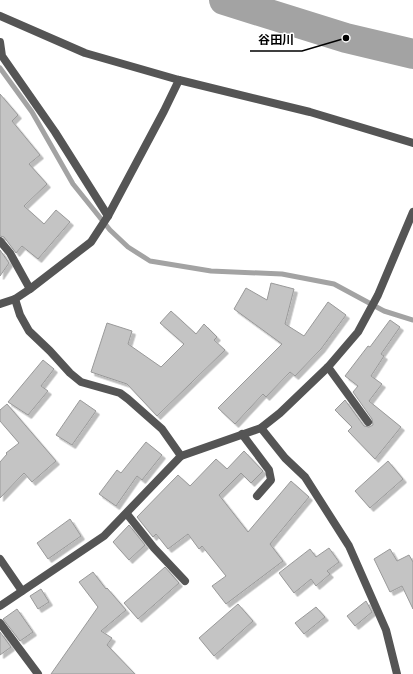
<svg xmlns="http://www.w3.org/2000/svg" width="413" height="674" font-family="Inter,'Noto Sans JP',sans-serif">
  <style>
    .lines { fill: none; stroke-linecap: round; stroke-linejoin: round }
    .stream { stroke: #a3a3a3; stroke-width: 5 }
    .river { stroke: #a3a3a3; stroke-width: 30 }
    .building { fill: #c4c4c4; stroke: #999; filter: url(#shadow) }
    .minor { stroke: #555; stroke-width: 8 }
    .leader { fill: none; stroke: #000; stroke-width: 1.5 }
    .callout-dot { fill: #000; stroke: #fff; stroke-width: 1.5 }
    .callout-label { font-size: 12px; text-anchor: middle; font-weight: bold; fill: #000; stroke: #fff; stroke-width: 3; stroke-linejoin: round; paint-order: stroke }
  </style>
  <defs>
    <filter id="shadow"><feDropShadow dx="3.5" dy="3.5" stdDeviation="0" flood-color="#0004"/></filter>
  </defs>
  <rect width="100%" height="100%" fill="#fff"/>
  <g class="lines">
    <path class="stream" d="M0 68 32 112 73 184 110 230 128 247 150 261 211 271 282 274 334 284 384 311 413 320"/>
    <path class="river" d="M224 0 346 38 413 54"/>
  </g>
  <g class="building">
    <path d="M0 94 18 115 12 121 40 155 29 164 47 184 24 206 44 224 56 210 70 222 38 259 22 246 16 253 4 237 0 236Z"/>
    <path d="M0 250 9 263 0 276Z"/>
    <path d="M271 283 294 289 285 324 304 336 328 302 346 315 321 349 295 376 290 372 266 397 263 394 235 424 218 408 282 344 234 309 246 288 267 300Z"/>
    <path d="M171 311 196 334 204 324 217 337 214 340 225 350 157 416 127 384 91 372 107 323 132 331 128 344 161 367 184 344 160 323Z"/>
    <path d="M390 320 400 327 381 354 384 356 371 376 382 384 369 401 401 427 375 459 348 431 352 427 335 410 345 400 364 426 369 427 373 425 372 419 353 392 358 386 345 376 368 346 370 347Z"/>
    <path d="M43 360 54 369 41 386 48 391 28 415 8 402Z"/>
    <path d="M80 400 96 411 72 445 56 435Z"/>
    <path d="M7 404 56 461 32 482 24 473 0 498V462L7 454 6 453 19 443 0 421V410Z"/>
    <path d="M146 442 162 455 142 480 137 476 116 506 99 494 117 470 121 473Z"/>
    <path d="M244 451 263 471 251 483 241 473 219 495 248 532 291 481 309 497 270 544 283 561 226 604 212 586 226 576 202 546 199 549 188 534 168 549 156 534 153 537 137 517 178 475 190 486 216 459 227 469Z"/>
    <path d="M388 461 403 479 370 508 355 491Z"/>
    <path d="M70 519 81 536 48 559 37 543Z"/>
    <path d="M129 525 145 545 129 560 113 542Z"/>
    <path d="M329 548 339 562 327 571 330 574 316 586 311 579 294 593 279 573 310 549 316 557Z"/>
    <path d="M390 549 397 561 409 555 413 562V609L402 586 390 592 374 559Z"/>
    <path d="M165 567 179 583 138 619 124 603Z"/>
    <path d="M93 572 106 589 107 588 126 610 101 631 112 638 107 645 135 674H51L98 607 79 582Z"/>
    <path d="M41 589 49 602 38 609 30 596Z"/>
    <path d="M366 601 372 612 355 626 347 616Z"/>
    <path d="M238 604 253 621 214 656 199 638Z"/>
    <path d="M316 607 325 617 304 634 295 623Z"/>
    <path d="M17 609 33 632 20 641 3 619Z"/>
    <path d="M0 632 11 647 0 655Z"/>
  </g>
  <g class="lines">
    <g class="minor">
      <path d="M0 16 85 53 179 80 310 112 413 143"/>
      <path d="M0 42 2 56 55 132 108 216"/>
      <path d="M0 241 10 253 30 289"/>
      <path d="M15 299 20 315 29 331 50 351 70 373 81 382 120 393 128 399 162 429 181 456"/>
      <path d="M0 304 15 299 30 289 91 242 108 216 164 111 179 80"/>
      <path d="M328 367 368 422"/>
      <path d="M261 428 285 458 305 477 349 546 386 630 397 674"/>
      <path d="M242 434 269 470 271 480 257 496"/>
      <path d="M127 514 154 548 185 581"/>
      <path d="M0 559 22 591"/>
      <path d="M0 606 104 536 181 456 261 428 280 413 328 367 358 332 378 295 413 212"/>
      <path d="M0 623 38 674"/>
    </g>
  </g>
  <path class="leader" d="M346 38L302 51H250"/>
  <circle class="callout-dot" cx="346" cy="38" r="4"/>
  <g class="callout-label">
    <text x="276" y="44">谷田川</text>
  </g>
</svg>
